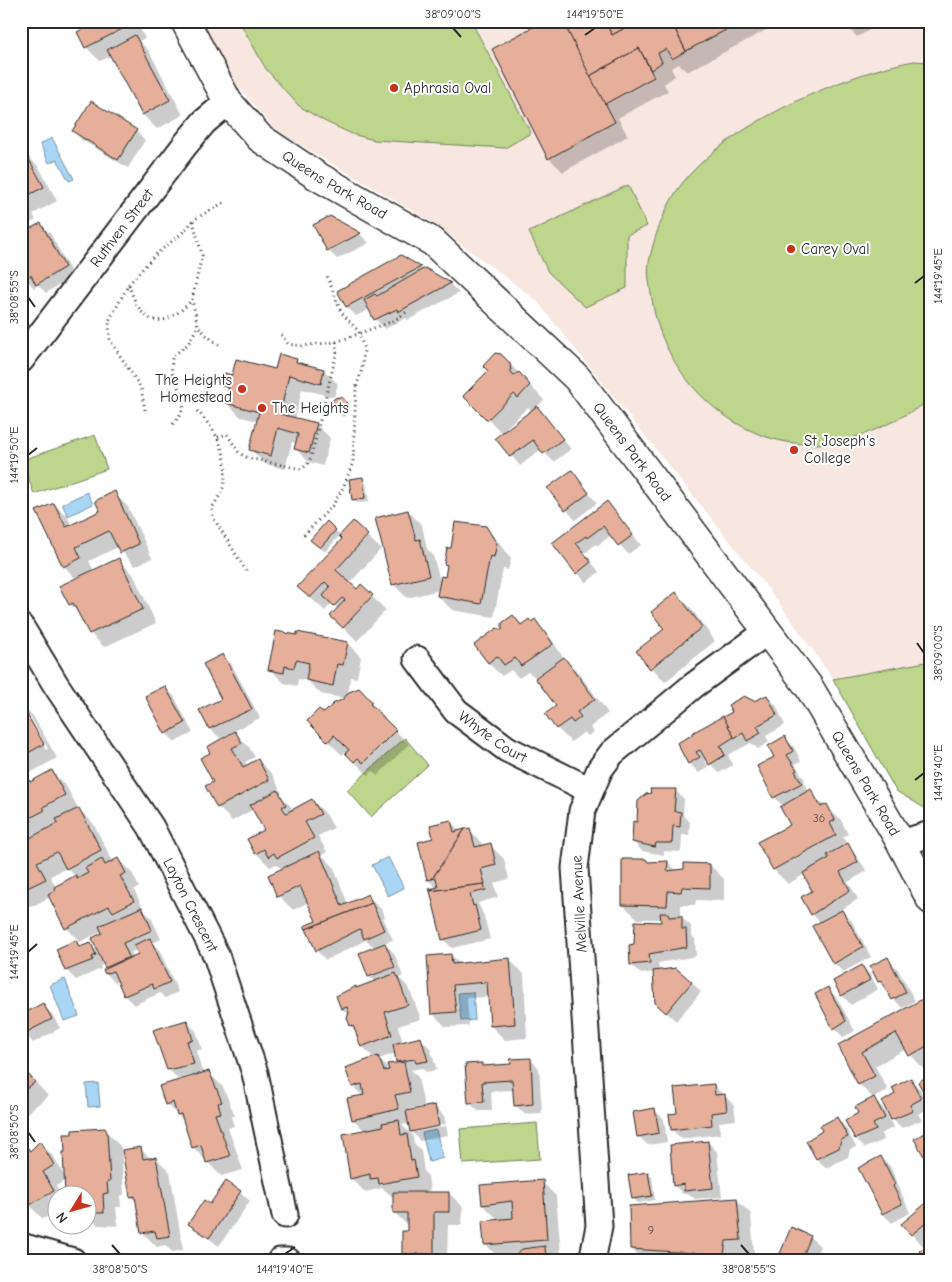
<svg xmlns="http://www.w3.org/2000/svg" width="952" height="1282" font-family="'Comic Neue',sans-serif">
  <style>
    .built { fill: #f7e7e1 }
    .green { fill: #bdd58c; stroke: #74805c }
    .water { fill: #aad6f6; stroke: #7792a5 }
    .shadow { fill: #0003; fill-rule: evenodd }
    .building { fill: #e5af9a; stroke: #2b2b2b }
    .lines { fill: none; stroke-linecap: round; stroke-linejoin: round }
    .street-casing { stroke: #2b2b2b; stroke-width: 29 }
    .secondary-casing { stroke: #2b2b2b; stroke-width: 31 }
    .path { stroke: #2b2b2b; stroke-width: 3; stroke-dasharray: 1 4; stroke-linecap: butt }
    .street { stroke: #fff; stroke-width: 25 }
    .secondary { stroke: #fff; stroke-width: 28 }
    .ticks { fill: none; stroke: #2b2b2b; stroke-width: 2 }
    .poi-dot { fill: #c8321e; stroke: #fff; stroke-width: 2 }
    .labels { text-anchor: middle; stroke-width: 4; stroke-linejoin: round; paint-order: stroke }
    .number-label { font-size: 12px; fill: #5a4c47 }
    .poi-label { font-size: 15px; fill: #2b2b2b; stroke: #fff; text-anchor: start }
    .street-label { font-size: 15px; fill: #2b2b2b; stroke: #fff }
    .neatline { fill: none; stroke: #2b2b2b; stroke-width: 2 }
    .ticks-label { font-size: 12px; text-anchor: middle; fill: #2b2b2b }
  </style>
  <rect width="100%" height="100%" fill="#fff"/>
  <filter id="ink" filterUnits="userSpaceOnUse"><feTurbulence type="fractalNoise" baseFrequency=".02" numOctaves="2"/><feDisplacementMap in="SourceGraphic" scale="10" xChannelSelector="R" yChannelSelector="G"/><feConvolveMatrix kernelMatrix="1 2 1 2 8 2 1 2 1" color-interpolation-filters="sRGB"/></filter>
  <g filter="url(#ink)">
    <path class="built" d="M200 21H931V661L833 679 777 600 536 300 430 221 276 131 230 77Z"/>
    <g class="green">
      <path d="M239 21H471L531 133 505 148 374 140 352 134 324 121 299 106 266 69Z"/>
      <path d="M914 61 931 62V400C893 423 853 445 808 444 731 443 662 374 652 299 650 288 647 273 649 262 654 237 663 213 676 192 718 128 842 74 914 61Z"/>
      <path d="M628 185 647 226 627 235V288L585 307 548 272 529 232Z"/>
      <path d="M95 435 107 469 34 494 22 460Z"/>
      <path d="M931 661V812L896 791 833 679Z"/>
      <path d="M405 738 428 765 371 817 347 790Z"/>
      <path d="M537 1123 540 1159 463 1164 460 1129Z"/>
    </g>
    <g class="water">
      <path d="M52 138 74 179 69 181 57 159 49 163 40 144Z"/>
      <path d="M87 492 93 504 68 516 62 504Z"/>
      <path d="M388 857 404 888 388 896 372 865Z"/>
      <path d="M65 979 79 1016 64 1021 50 985Z"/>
      <path d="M473 992 475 1020 461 1021 458 993Z"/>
      <path d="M98 1083 100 1106 88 1107 86 1084Z"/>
      <path d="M436 1130 443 1158 429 1162 422 1133Z"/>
    </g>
    <g class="shadow">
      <path d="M74 21H136L145 38 139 41 149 51 183 115 157 129 143 115 111 56 100 61 86 47 89 24 81 28Z"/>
      <path d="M548 21H783L687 72 679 64 671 68 675 76 664 84 668 91 618 118 628 136 563 172 549 158Z"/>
      <path d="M842 21H886L857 37Z"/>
      <path d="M21 83 30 98 21 103Z"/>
      <path d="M73 130 136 131 145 140 128 168 82 140Z"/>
      <path d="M21 144 28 157 39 167 57 201 33 214 36 220 21 228Z"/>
      <path d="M330 217 360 234 369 243 337 259 328 250Z"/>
      <path d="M40 224 50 233 73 276 46 293 38 285 34 288 25 278Z"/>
      <path d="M401 257 450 284 459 293 408 320 406 318 385 329 376 320 370 309 356 316 347 307 339 292Z"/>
      <path d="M296 360 300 364 324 370 338 384 334 397 302 389 295 419 316 424 330 438 323 466 309 462 295 448 297 443 292 442 285 469 265 464 251 450 258 421 241 417 227 403 230 392 222 385 233 376 276 371Z"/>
      <path d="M509 363 544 400 537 407 571 449 554 462 541 449 520 466 497 438 502 433 464 396ZM528 407 532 411 506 430 505 429Z"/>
      <path d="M337 398 349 404 346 416 343 417 333 407Z"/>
      <path d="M571 471 597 503 575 520 549 488Z"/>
      <path d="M362 478 366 483 369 502 357 503 353 499Z"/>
      <path d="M114 493 128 507 152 558 135 566 118 547 89 561 94 571 119 560 133 574 156 623 104 647 90 633 81 616 70 604 76 579 64 566 54 504 68 518 72 526 102 512Z"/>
      <path d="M607 503 641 545 628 554 611 535 597 546 596 544 585 553 599 572 586 583 554 543Z"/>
      <path d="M408 511 422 525 427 549 433 555 441 584 446 578 448 567 445 564 452 550 485 528 499 542 511 559 508 570 503 569 494 617 452 610 438 596 439 590 407 598 393 584Z"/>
      <path d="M327 523 341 536H367L381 549 349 584 357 591 361 586 386 610 357 641 331 616 338 609 332 603 325 611 299 587 343 539 340 535 325 552 316 544Z"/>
      <path d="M676 594 690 607 715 641 665 682 638 652 666 629Z"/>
      <path d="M513 616 522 625 535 621 549 635 564 659 578 672 608 713 590 727 594 732 588 736 584 732 571 742 557 728V706L537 678 528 672 519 678 511 670 502 676 488 663 503 632Z"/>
      <path d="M277 633 347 643 361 657 357 678 351 677 348 694 359 690 385 717 383 719 409 744 377 776 373 771 368 775 345 752 342 755 308 721 324 715 346 699 321 694 308 681 298 679 297 686 284 683 270 669Z"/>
      <path d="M222 655 232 665 260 718 220 738 210 729 201 711 223 699Z"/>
      <path d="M165 687 174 696 193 733 175 742 166 733Z"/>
      <path d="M767 696 776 705 785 725 766 736 769 742 758 749 751 743 728 755 733 765 719 773 707 760 705 761 708 767 699 773 689 763 679 744Z"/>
      <path d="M21 704 33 716 57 758 21 778ZM27 716H30L48 749 46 750Z"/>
      <path d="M235 733 249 747 255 757 245 762 247 766 258 760 272 774 282 794 280 795 294 810 312 800 326 814 334 828 318 836 327 852 322 855 333 866 348 904 367 895 381 909 385 917 383 918 393 940 384 943 394 953 403 976 399 978 409 988 421 1019 398 1026 403 1043 420 1038 430 1048 437 1070 426 1072 422 1068 411 1070 418 1077 424 1106 409 1109V1112L435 1106 444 1116 448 1135 420 1141 412 1132 414 1143 421 1150 424 1172 428 1176 430 1190 422 1192 449 1193 463 1207 462 1225H448L447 1261H410L403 1253 408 1226 394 1212V1198L382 1188 365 1192 351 1178 365 1131 353 1119 363 1096 353 1087 347 1069 375 1059 362 1046 356 1031 351 1026 349 1016 342 1009 357 989 375 982 369 976 375 948 366 940 326 960 317 951 308 929 318 921 309 902 293 910 279 896 282 869 276 864 270 867 256 853 265 831 254 809 232 821 218 807 211 753ZM396 1053 399 1064 390 1070 379 1059ZM409 1124 412 1135 402 1125ZM445 1124 446 1126 416 1132V1129Z"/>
      <path d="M785 738 794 747 801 761 795 764 805 780 804 781 809 792 841 820 848 834 843 837 867 871 848 882 858 899 841 910 851 920 871 957 843 972 834 963 821 923 812 914 814 891 805 874 788 884 774 870 759 843 791 825 783 806 774 797 775 758Z"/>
      <path d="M52 772 66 786 78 808 93 823 113 862 118 859 132 873 139 887 134 890 145 912 151 917 161 939 153 943 159 949 178 992 165 998 160 993 134 1005 125 996 119 981 115 983 106 973 108 969 105 964 100 966 101 969 76 980 66 970 76 942 82 948 90 944 100 954 102 931 80 942 67 928 50 897 31 907 21 898V837L24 836 21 834V782L28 779 32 783ZM67 868 76 877 56 887 50 876ZM138 950 140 955 134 957 131 952Z"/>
      <path d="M675 790 684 799 683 815 690 822 689 835H682L681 852 664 851V855L642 851 633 842 638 823Z"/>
      <path d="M450 821 460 831 470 830 484 846 490 845 504 859 509 879 494 883 498 897 478 903 484 916 490 939 452 948 443 939 437 888 428 880 419 843 435 839Z"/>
      <path d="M668 862 677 871 710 865 724 879V901L696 900 695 905H681V917L691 926V935L695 939 696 956 658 963 659 971 692 982 701 992 676 1021 666 1012 655 972 641 974 631 965 635 945 662 923V919H638L623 905 649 863Z"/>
      <path d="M451 955 460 964 510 960 524 974 527 1038 505 1040 491 1026 489 997 467 998 469 1026 446 1027 432 1013Z"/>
      <path d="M887 959 897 968 915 1001 902 1008 879 982 872 967Z"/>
      <path d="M862 966 871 976 878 989 851 1005 842 995Z"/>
      <path d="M828 989 837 998 855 1031 843 1037 834 1028Z"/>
      <path d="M928 997 931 1000V1066L924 1070 906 1049 875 1066 888 1090 873 1098 883 1108 894 1127 881 1134 884 1140 865 1148 856 1139 859 1113 874 1099 859 1084 839 1045Z"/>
      <path d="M43 1005 52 1014 60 1028 33 1043 21 1028V1016Z"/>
      <path d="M187 1022 196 1031 202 1049 196 1051 203 1074 209 1073 223 1087 235 1116 231 1117 234 1126 228 1128 243 1170 221 1176 193 1147 185 1122 166 1104 193 1077 192 1075 178 1079 168 1069Z"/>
      <path d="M530 1059 539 1068 542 1113 525 1114 515 1105 514 1090 491 1091 492 1111H478L469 1102 481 1064 484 1067 512 1065Z"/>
      <path d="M21 1066 48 1096 21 1118Z"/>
      <path d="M910 1080 920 1089 930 1108 918 1114 922 1120 902 1128 892 1119 896 1094Z"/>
      <path d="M713 1085 734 1105 736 1120 719 1122 721 1134 682 1139 672 1130 678 1115Z"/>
      <path d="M654 1110 664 1119 667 1142 648 1145 638 1136Z"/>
      <path d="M837 1118 846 1128 856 1147 850 1149 848 1157 826 1168 817 1159 824 1132Z"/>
      <path d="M105 1130 121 1147 124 1195H120L121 1207H116L118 1226 98 1225 88 1215V1194H66V1180L56 1186 61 1194H58V1211L43 1219 29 1205 21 1191V1139L31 1151 40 1143 54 1157 65 1177Z"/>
      <path d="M708 1142 717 1152 722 1197 695 1199 689 1194H683L674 1185Z"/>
      <path d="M140 1148 151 1159 156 1158 170 1172 183 1250 172 1252 165 1245 157 1247 143 1233 137 1203 131 1196Z"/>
      <path d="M880 1157 890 1166 910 1213 892 1223 883 1214Z"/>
      <path d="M648 1173 652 1177 655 1200 638 1203 633 1198Z"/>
      <path d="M227 1182 250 1201 219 1246 190 1224 211 1206Z"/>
      <path d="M542 1182 556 1196 561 1254H551L554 1261H513L516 1257 499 1258 485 1244 499 1220 483 1205Z"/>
      <path d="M737 1200 751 1214 754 1253 740 1255 739 1261H643L631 1248Z"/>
      <path d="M931 1201V1261L925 1248 903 1224Z"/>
      <path d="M810 1237 820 1246 814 1261H778Z"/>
    </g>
    <g class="building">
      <path d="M86 21H130L132 24 85 48 77 32 88 26Z"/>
      <path d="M544 21H563L615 122 548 159 492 49Z"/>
      <path d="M563 21H605L612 35 637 21H656L660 29 672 23 686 51 672 59 666 49 658 53 662 62 651 70 639 48 590 76Z"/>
      <path d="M605 21H637L612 35Z"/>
      <path d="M656 21H743L686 51 672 23 660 29Z"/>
      <path d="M135 35 170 100 142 115 107 50Z"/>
      <path d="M639 48 654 77 605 104 590 76Z"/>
      <path d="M91 101 137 130 118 160 72 131Z"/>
      <path d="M25 152 44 187 21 199V154Z"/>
      <path d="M330 216 361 233 327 251 313 225Z"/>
      <path d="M41 223 65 267 36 285 31 275 24 279 21 274V233Z"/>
      <path d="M401 255 421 267 346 307 337 291Z"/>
      <path d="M425 268 451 283 398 312 397 309 374 320 364 300 375 294 377 296Z"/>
      <path d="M495 353 501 354 510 363 511 372 514 375 519 372 530 385 518 398 514 394 487 420 463 396 488 371 483 366Z"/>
      <path d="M279 354 297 359 296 362 324 369 321 384 289 375 280 414 317 423 309 453 294 449 298 434 278 428 271 456 249 450 259 412 225 403 229 388 221 385 224 373 232 375 236 359 275 369Z"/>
      <circle cx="339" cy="405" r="8"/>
      <path d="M537 406 563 439 543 454 533 440 510 457 495 438Z"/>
      <path d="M572 470 589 493 565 511 547 488Z"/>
      <path d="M363 477 365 498 352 500 349 479Z"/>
      <path d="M115 491 139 544 120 553 109 531 76 547 81 558 63 567 36 511 54 503 66 527 100 511 95 501Z"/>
      <path d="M607 501 633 535 618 546 603 526 587 538 586 536 576 543 591 562 576 574 552 543Z"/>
      <path d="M408 510 416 540 420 539 429 576 392 585 375 518Z"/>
      <path d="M327 521 336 530 320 548 310 540Z"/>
      <path d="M353 521 368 535 336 570 357 589 361 584 373 595 343 628 330 616 345 600 342 598 334 606 323 596 330 587 325 582 310 598 297 587 342 539 339 536Z"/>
      <path d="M455 522 486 526 497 544 494 557 490 556 481 604 437 596 441 576 445 577 447 565 444 564 447 548H451Z"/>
      <path d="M119 558 143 609 89 634 73 603 69 605 59 586Z"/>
      <path d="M676 592 702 627 650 669 636 651 664 629 651 612Z"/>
      <path d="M513 615 521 625 529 619 531 622 535 619 553 644 521 666 515 658 504 665 497 656 488 663 474 645 497 628 502 630V623Z"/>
      <path d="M276 631 297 635V632L348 642 343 665 337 664 333 686 306 680 309 663 296 660 294 668 285 666 284 673 268 670Z"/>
      <path d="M223 654 252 709 209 729 199 710 221 699 203 664Z"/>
      <path d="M564 657 595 699 577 712 581 717 573 723 570 719 556 729 545 714 556 706 535 678Z"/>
      <path d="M165 686 185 723 165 734 145 696Z"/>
      <path d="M359 688 372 702 370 704 396 730 363 763 358 758 354 762 345 753 349 750 334 735 328 742 307 721 319 709 324 713 334 703 342 700 349 692Z"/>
      <path d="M767 695 777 715 757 726 761 733 747 741 743 733 734 738 723 717 732 712 728 705 744 696 754 701Z"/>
      <path d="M21 704 44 744 21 757Z"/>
      <path d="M723 716 734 737 720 746 725 755 709 765 700 750 696 752 700 757 688 764 677 743 692 735V733Z"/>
      <path d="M235 731 242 743 232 748 243 767 258 759 269 780 217 808 205 786 213 782 200 758 210 753 207 747Z"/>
      <path d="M785 736 793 751 787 755 797 770 795 771 802 783 773 798 757 766 774 757 768 746Z"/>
      <path d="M52 770 65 795 43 807 45 810 30 818 32 821 21 827V780L28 777 30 782Z"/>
      <path d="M650 789H676L674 811 681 812 680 827 673 826 672 843H656L655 847 632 842 633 821 637 822 638 801 646 794 651 793Z"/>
      <path d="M811 789 821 807 827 804 835 820 830 823 836 835 773 870 757 842 790 825 780 807Z"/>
      <path d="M278 790 286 805 282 807 286 813 312 799 321 814 305 822 314 838 277 858 274 853 268 857 264 849 255 854 247 839 264 830 250 805Z"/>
      <path d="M79 808 101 850 66 869 57 852 37 862 46 879 21 891V836L23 835 26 840 58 823 56 819Z"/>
      <path d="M451 820 454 832 465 829 432 879 427 880 418 842 433 838 430 825Z"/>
      <path d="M470 828 475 847 491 843 496 865 481 869 485 884 430 891 429 889 438 887 436 878 432 879 465 829Z"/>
      <path d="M848 843 858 862 840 872 850 890 811 915 801 897 812 891 803 873 829 858 827 855Z"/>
      <path d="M319 851 342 906 368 894 372 903 306 929 304 926 316 921 300 886 277 897 268 875Z"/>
      <path d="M118 858 126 873 120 876 134 901 113 912 109 906 65 929 48 895 56 890 54 887 76 875 77 879 88 873 85 868 102 859 105 865Z"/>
      <path d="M622 859H646L648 862 668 861 667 871 684 869V863L710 864V888L682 887 681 892 668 891 667 906 622 905Z"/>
      <path d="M484 884 486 890 470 894 473 906 475 905 481 930 442 940 430 891Z"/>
      <path d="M372 903 384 930 364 939 360 929 316 951 306 929Z"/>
      <path d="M142 907 152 930 123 943 129 957 105 968 92 938 102 933 99 926Z"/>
      <path d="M842 910 863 947 833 964 812 926Z"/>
      <path d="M660 913H668L669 917 682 916V929H686L687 947 649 954 650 963 630 965 629 945 634 944 635 921 661 922Z"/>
      <path d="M150 938 170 982 154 989 152 984 124 996 113 971 105 974 103 970 138 954 134 945Z"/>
      <path d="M76 940 79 947 91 943 96 955 92 957 93 960 65 971 56 949Z"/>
      <path d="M385 943 395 967 368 977 359 953Z"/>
      <path d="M451 954 452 964 510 958 515 1024 490 1026 487 982 453 985 456 1012 431 1014 427 956Z"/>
      <path d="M888 957 906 992 892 1000 881 981 878 982 870 966Z"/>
      <path d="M862 965 870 980 841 996 833 981Z"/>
      <path d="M676 968 692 982 666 1013 655 1003 653 971Z"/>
      <path d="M396 973 408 1005 385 1012 392 1035 361 1047 353 1025 350 1026 347 1018 349 1013 347 1007 341 1009 336 996 356 986V988Z"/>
      <path d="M828 987 846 1021 833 1029 815 994Z"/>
      <path d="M928 996 931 1001V1044L909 1056 896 1033 862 1052 875 1076 858 1085 838 1045Z"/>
      <path d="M43 1003 52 1019 23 1034 21 1015Z"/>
      <path d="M187 1020 193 1040 187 1041 194 1064 167 1070 153 1030Z"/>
      <path d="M421 1037 428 1061 416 1063 415 1059 396 1062 393 1044Z"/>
      <path d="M378 1056 384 1071 389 1070 387 1064 404 1062 410 1092 395 1095 399 1109 352 1120 347 1098 364 1095 362 1084 352 1087 345 1068Z"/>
      <path d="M531 1058 533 1104 514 1106 512 1080 482 1082 484 1102 468 1103 465 1064 482 1063V1066L511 1064 510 1059Z"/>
      <path d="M21 1066 35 1082 21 1093Z"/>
      <path d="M209 1071 222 1102 218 1103 221 1113 215 1114 230 1156 206 1163 201 1145 192 1148 181 1114 177 1115 173 1102 165 1105 159 1086Z"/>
      <path d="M931 1074V1098L928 1100 918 1082Z"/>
      <path d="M911 1078 921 1099 910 1105 913 1111 891 1120 882 1102 895 1094 892 1088Z"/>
      <path d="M714 1084 715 1095 725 1094 727 1111 711 1113 712 1125 671 1130 669 1114 677 1113 674 1088Z"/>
      <path d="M874 1097 885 1118 873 1124 876 1130 855 1139 845 1121 858 1113 855 1107Z"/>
      <path d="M435 1105 439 1126 410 1132 406 1111Z"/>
      <path d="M655 1108 659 1133 637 1137 633 1112Z"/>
      <path d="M837 1117 848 1137 841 1140 839 1148 816 1159 806 1141 822 1131 820 1126Z"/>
      <path d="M399 1120 401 1135 407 1134 411 1161 414 1160 417 1177 379 1184 378 1178 370 1179V1174L350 1179 343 1134 383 1126 382 1123Z"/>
      <path d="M105 1128 107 1132 110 1181 107 1182 108 1193 103 1194 104 1213H88V1194H65L63 1152H65L64 1134H72V1130Z"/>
      <path d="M931 1129V1167H930L914 1139Z"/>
      <path d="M21 1140 30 1151 40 1141 54 1165 43 1172 54 1191 28 1206 21 1194Z"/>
      <path d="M708 1141 713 1188 684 1191V1184L673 1186 670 1145Z"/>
      <path d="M141 1147 143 1159 156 1157 170 1236 157 1238 155 1231 141 1233 135 1196 130 1197 122 1150Z"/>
      <path d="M881 1156 895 1184 893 1186 902 1204 882 1214 858 1168Z"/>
      <path d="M648 1172 652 1196 632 1199 628 1175Z"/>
      <path d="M543 1180 547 1240 484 1245 482 1221 513 1218 512 1201 482 1205 480 1185Z"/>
      <path d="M226 1181 241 1191 209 1238 188 1224 204 1200 210 1204Z"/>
      <path d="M393 1192H449V1212H434V1254H402V1231H407V1213H393Z"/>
      <path d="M737 1198 741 1240 726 1241 724 1255 630 1249 629 1206Z"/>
      <path d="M931 1199V1219L911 1235 901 1224Z"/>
      <path d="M791 1227 811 1236 801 1261H777Z"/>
      <path d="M931 1242V1261H927L919 1251Z"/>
      <path d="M545 1246 546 1261H511L522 1249Z"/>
      <path d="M482 1255 487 1261H470L474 1256 478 1259Z"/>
    </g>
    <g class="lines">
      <defs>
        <g id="street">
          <path id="s1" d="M21 360 185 145 204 122 228 102"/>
          <path id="s2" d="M21 627 56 685 151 827 216 955 255 1073 285 1215"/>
          <path id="s3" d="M417 659 456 711 507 749 590 790"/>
          <path d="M901 843 931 834"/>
          <path d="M21 1246 73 1261"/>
          <path d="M280 1261H288"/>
          <path d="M592 1261 599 1226 575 868 582 811 600 769 612 753 693 686 768 631"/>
        </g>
        <g id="secondary">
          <path id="s4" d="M185 21 228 102 260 138 317 176 433 242 577 378 809 687 901 843 931 900"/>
        </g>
      </defs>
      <use href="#street" class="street-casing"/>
      <use href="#secondary" class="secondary-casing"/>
      <g class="path">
        <path d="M193 221 202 255 192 300 198 326 206 335 219 345"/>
        <path d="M129 285C141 326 162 332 192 300"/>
        <path d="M281 335 288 344 301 346 336 342 393 321 408 311"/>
        <path d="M145 410 141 388 110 340 109 321 129 284 154 256 182 233 195 219 225 202"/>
        <path d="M197 411C218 432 231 457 223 488 221 495 215 502 212 508L213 517 246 571"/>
        <path d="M173 424C193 401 180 397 172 373 171 368 172 362 172 357L188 344 198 326"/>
        <path d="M218 437 227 434 239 453 248 458 301 469 307 465 311 457 337 351 336 342"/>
        <path d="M304 535 333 505 343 488 353 462 356 389 362 369 364 350 359 332 341 312 326 273"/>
      </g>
      <use href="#street" class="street"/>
      <use href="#secondary" class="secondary"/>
    </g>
  </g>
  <path class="ticks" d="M453 28 461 37M585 35 595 28M915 283 924 276M28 297 35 307M28 455 37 448M917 643 924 653M915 780 924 773M28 952 37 944M28 1132 35 1142M112 1245 120 1254M741 1245 749 1254M285 1254 295 1247"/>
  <g class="poi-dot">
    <circle cx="394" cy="88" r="5"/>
    <circle cx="791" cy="249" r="5"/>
    <circle cx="242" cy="389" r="5"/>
    <circle cx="262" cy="408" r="5"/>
    <circle cx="794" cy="450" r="5"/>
  </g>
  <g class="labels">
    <g class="number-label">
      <text x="819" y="822">36</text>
      <text x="651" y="1234">9</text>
    </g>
    <g class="poi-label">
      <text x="404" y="93">Aphrasia Oval</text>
      <text x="801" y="254">Carey Oval</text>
      <text x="232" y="385" text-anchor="end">The Heights<tspan x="232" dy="17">Homestead</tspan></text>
      <text x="272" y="413">The Heights</text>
      <text x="804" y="446">St Joseph's<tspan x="804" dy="17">College</tspan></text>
    </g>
    <g class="street-label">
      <text dy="5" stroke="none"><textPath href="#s4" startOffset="228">Queens Park Road</textPath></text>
      <text dy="5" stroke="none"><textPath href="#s1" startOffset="166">Ruthven Street</textPath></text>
      <text dy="5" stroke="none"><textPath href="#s4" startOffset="632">Queens Park Road</textPath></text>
      <text dy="5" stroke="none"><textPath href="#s3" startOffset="110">Whyte Court</textPath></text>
      <text dy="5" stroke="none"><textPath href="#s4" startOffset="1038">Queens Park Road</textPath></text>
      <text transform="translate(579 904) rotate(-93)" y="5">Melville Avenue</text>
      <text dy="5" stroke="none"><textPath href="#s2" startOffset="326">Layton Crescent</textPath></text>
    </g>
  </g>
  <rect width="952" height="1282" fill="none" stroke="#fff" stroke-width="55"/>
  <g transform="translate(72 1210) rotate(233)"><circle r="24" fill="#ffffff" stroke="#aaaaaa"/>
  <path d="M0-4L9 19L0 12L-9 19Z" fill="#c8321e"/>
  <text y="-8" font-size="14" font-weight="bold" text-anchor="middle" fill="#2b2b2b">N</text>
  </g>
  <rect x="28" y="28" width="896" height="1226" class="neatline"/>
  <g class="ticks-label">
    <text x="453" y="18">38°09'00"S</text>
    <text x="595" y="18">144°19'50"E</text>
    <text transform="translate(938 276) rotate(-90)" y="4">144°19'45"E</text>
    <text transform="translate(14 297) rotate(-90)" y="4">38°08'55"S</text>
    <text transform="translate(14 455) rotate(-90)" y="4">144°19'50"E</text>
    <text transform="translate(938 653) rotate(-90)" y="4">38°09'00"S</text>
    <text transform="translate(938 773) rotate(-90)" y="4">144°19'40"E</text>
    <text transform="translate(14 952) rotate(-90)" y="4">144°19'45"E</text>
    <text transform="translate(14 1132) rotate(-90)" y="4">38°08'50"S</text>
    <text x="120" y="1273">38°08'50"S</text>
    <text x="285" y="1273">144°19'40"E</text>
    <text x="749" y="1273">38°08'55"S</text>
  </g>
</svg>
